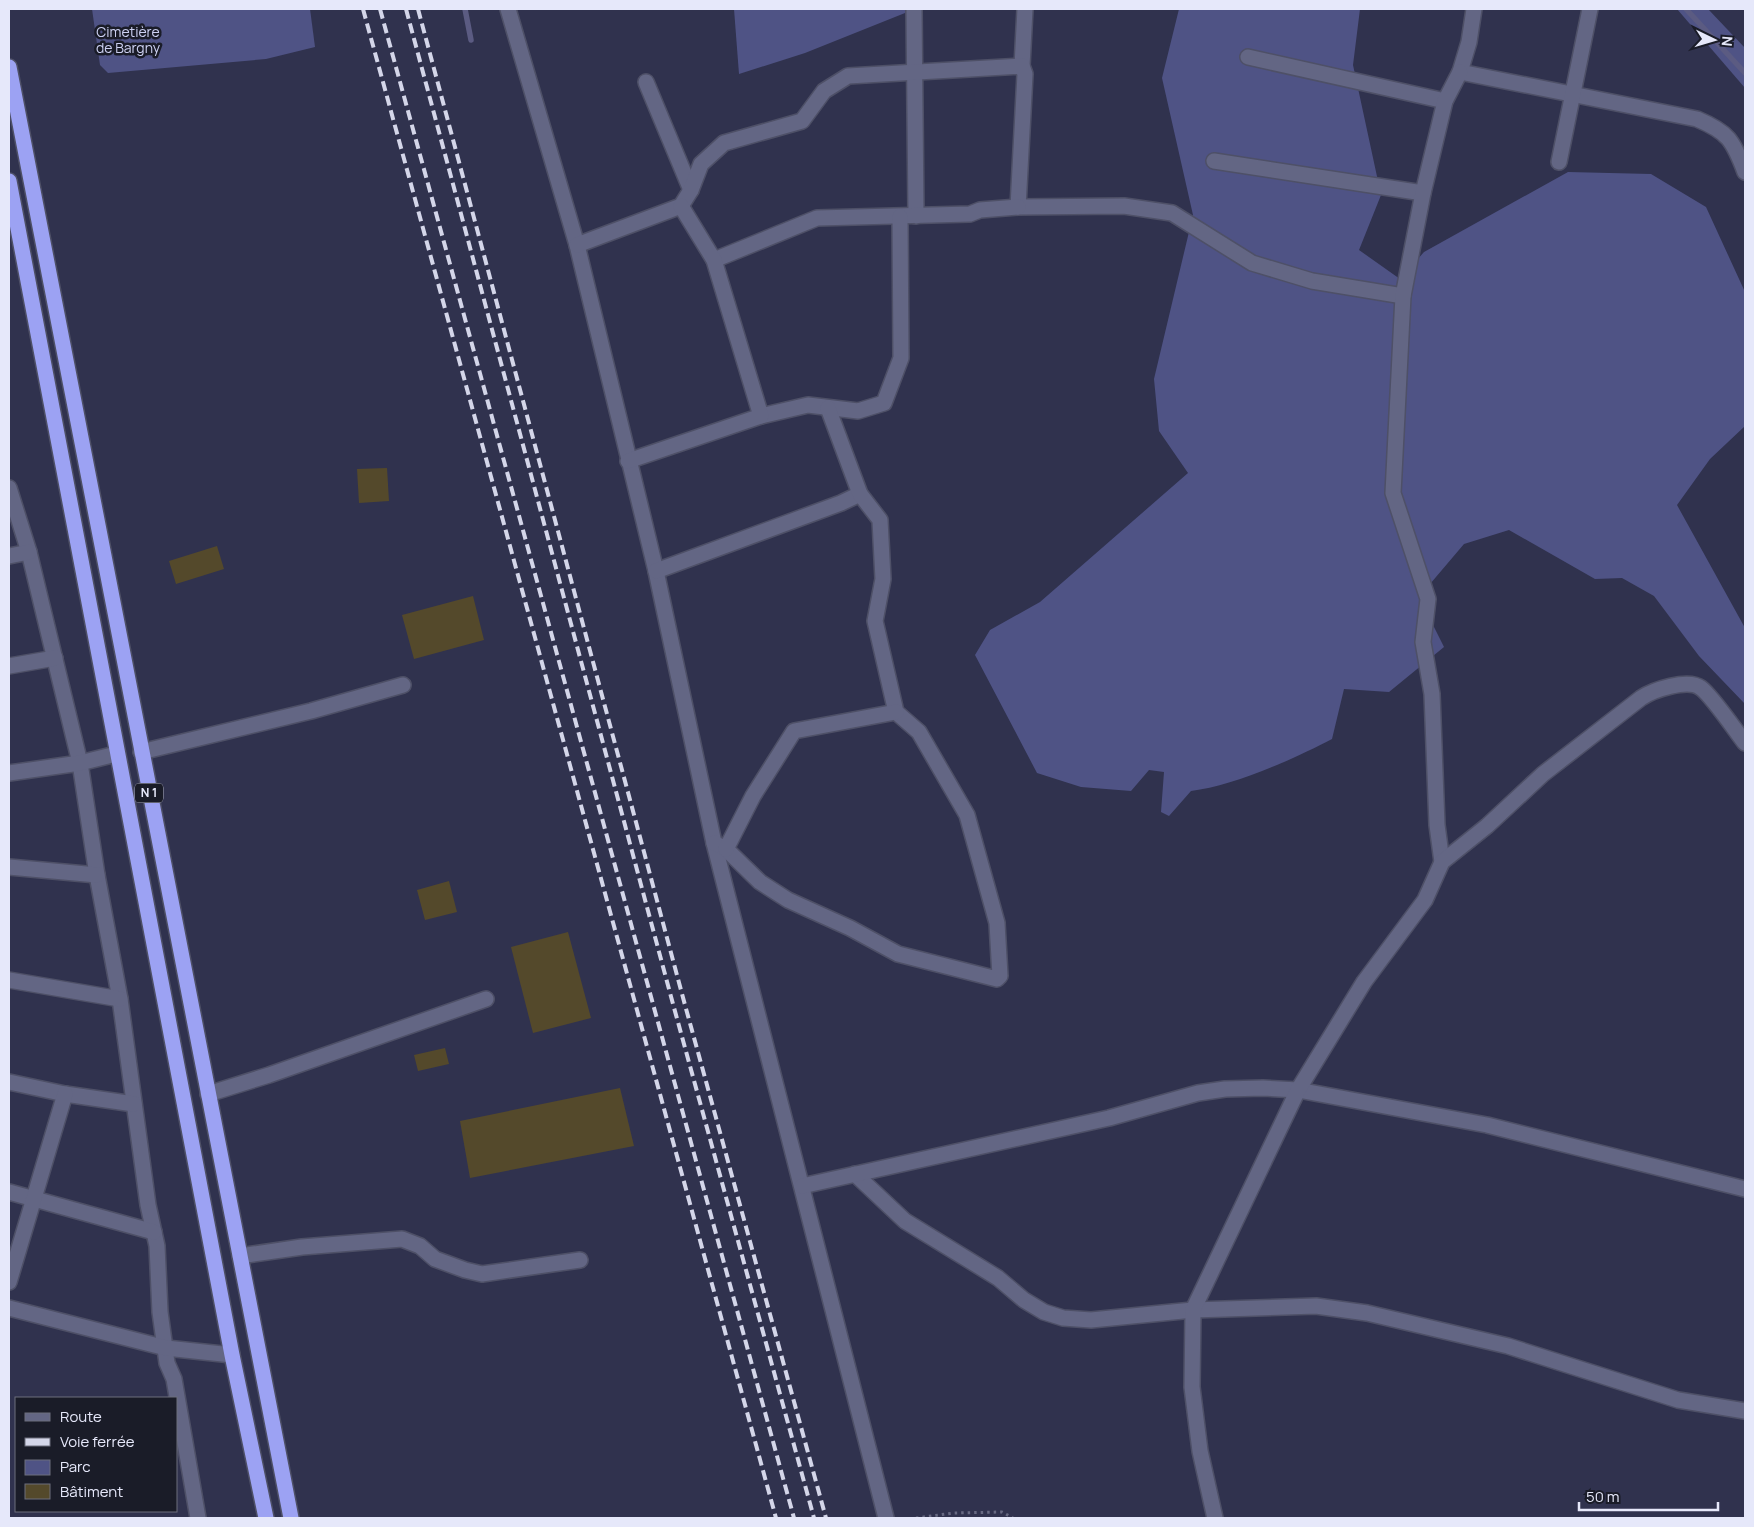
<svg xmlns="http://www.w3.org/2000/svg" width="1754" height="1527" font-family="Manrope,sans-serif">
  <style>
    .green { fill: #4f5385 }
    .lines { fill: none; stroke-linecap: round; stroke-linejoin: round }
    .stream { stroke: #5b5b82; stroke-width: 5.5 }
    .building { fill: #54492b }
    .minor-casing { stroke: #4e5067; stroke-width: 18 }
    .highway-casing { stroke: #4e5067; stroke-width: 18 }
    .path { stroke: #676982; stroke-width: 3; stroke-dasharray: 2.5 4; stroke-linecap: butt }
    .minor { stroke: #636684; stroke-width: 15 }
    .highway { stroke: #9ca2f3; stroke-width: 15 }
    .rail { stroke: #d4d6e9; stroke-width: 4; stroke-dasharray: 10 5; stroke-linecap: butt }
    .labels { text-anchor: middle; stroke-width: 5; stroke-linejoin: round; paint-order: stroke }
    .shield { fill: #1a1c28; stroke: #a9abbb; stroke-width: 1 }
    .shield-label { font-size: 12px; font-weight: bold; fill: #e6e8fa }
    .park-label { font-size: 14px; fill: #cdd1f2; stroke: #1a1c28 }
  </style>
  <rect width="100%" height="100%" fill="#30324e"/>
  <g class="green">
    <path d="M92 9H310L315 47 266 59 108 73 100 65Z"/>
    <path d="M734 9H915L805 53 739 74Z"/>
    <path d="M1179 9H1360L1353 65 1381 195 1359 250 1400 279 1424 252 1568 172 1651 174 1706 207 1745 292V426L1710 459 1677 505 1745 628V704L1699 656 1654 596 1622 578 1595 579 1509 530 1464 544 1419 597 1444 647 1389 692 1344 689 1332 739C1294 759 1233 786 1191 791L1169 816 1161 812 1164 772 1149 770 1131 791 1081 787 1037 773 975 655 990 630 1040 602 1188 473 1159 431 1154 379 1193 215 1162 78Z"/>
    <path d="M1677 9H1708L1745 48V88Z"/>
  </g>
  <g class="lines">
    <g class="stream">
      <path d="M465 9 471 40"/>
      <path d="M1686 9 1745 73"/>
    </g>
  </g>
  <g class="building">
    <path d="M387 468 389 501 359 503 357 469Z"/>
    <path d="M217 546 224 569 176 584 169 561Z"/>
    <path d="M473 596 484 640 414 659 402 615Z"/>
    <path d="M449 881 457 912 425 920 417 890Z"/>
    <path d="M568 932 591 1018 533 1033 511 947Z"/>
    <path d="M445 1048 449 1064 418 1071 414 1055Z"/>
    <path d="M620 1088 634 1146 470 1178 460 1121Z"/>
  </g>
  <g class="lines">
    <defs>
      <g id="minor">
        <path d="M508 9 577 245 656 571 714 843 886 1518"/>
        <path d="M914 9 916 216"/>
        <path d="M1474 9 1469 42 1460 72 1697 119C1728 132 1733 140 1745 172"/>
        <path d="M1248 57 1445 101"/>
        <path d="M1022 66 1025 9"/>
        <path d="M646 82 691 190"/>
        <path d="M1214 161 1423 193"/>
        <path d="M1559 162 1590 9"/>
        <path d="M577 245 681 206 691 190 701 164 724 143 802 121 824 91 848 76 1022 66 1025 74 1018 207 1124 206 1172 213 1252 263 1312 281 1403 296"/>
        <path d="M714 260 817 218 970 214 980 210 1018 207"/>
        <path d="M761 416 808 405 858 411 884 403 901 358 900 217"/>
        <path d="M628 461 761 416 714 260 681 206"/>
        <path d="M9 488 29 552 80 763 97 875 120 999 148 1205 157 1246 160 1312 167 1363 174 1379 198 1518"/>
        <path d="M9 556 29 552"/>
        <path d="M656 571 841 503 860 494"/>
        <path d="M9 666 55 658"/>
        <path d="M141 752 311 711 403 685"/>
        <path d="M9 773 80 763 116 754"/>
        <path d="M714 843 726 849 760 882 788 900 850 928 898 954 997 979 1000 976 997 923 967 815 919 732 896 712 875 621 883 579 880 520 860 494 828 408"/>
        <path d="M726 849 753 796 794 731 896 712"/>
        <path d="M1442 862 1437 825 1432 694 1423 642 1428 599 1393 493 1403 296 1423 193 1445 101 1460 72"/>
        <path d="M9 867 97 875"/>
        <path d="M9 980 120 999"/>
        <path d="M9 1082 65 1094 134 1104"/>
        <path d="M208 1094 269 1075 486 999"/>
        <path d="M855 1174 905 1221 998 1278 1024 1300 1044 1312 1063 1318 1091 1320 1193 1310 1316 1306 1367 1313 1508 1346 1678 1400 1745 1411"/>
        <path d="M802 1186 1109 1118 1198 1093 1225 1089 1263 1088 1298 1090 1487 1125 1745 1189"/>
        <path d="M9 1192 154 1232"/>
        <path d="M240 1256 302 1247 402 1239 420 1246 435 1259 465 1270 482 1274 580 1260"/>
        <path d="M9 1282 65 1094"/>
        <path d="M9 1308 166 1348 232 1355"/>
        <path d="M1215 1518 1200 1451 1192 1387 1193 1310 1298 1090 1364 982 1425 900 1442 862 1487 826 1543 774 1641 698C1653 690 1688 678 1701 688 1712 696 1735 730 1745 743"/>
      </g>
      <g id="highway">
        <path d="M9 67 291 1518"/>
        <path d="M9 181 232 1355 266 1518"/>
      </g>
    </defs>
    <use href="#minor" class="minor-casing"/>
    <use href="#highway" class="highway-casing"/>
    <path class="path" d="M916 1518 954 1513 1002 1512 1013 1518"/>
    <use href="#minor" class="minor"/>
    <use href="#highway" class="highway"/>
    <g class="rail">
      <path d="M363 9 776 1518"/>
      <path d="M380 9 794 1518"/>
      <path d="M406 9 673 1004 814 1518"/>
      <path d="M418 9 685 1005 826 1518"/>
    </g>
  </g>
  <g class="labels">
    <rect class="shield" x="135" y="783.5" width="28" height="19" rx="4"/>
    <g class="shield-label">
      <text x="149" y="797">N 1</text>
    </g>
    <g class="park-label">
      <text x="128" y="37">Cimetière<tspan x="128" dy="16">de Bargny</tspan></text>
    </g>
  </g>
  <rect width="1754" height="1527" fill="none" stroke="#e6e8fa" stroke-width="20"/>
  <rect x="15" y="1397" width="162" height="115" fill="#1a1c28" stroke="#6c6e7c"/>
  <rect x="25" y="1413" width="25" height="8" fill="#636684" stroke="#6c6e7c"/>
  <text x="60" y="1422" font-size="15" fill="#e6e8fa">Route</text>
  <rect x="25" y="1438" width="25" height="8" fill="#d4d6e9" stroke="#6c6e7c"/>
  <text x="60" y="1447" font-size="15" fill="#e6e8fa">Voie ferrée</text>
  <rect x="25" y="1460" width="25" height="15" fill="#4f5385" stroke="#6c6e7c"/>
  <text x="60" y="1472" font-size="15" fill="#e6e8fa">Parc</text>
  <rect x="25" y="1484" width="25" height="15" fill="#54492b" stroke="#6c6e7c"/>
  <text x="60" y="1497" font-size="15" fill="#e6e8fa">Bâtiment</text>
  <g transform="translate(1714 40) rotate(95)" stroke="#1a1c28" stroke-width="4" paint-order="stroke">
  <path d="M0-4L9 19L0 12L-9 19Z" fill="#e6e8fa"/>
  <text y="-8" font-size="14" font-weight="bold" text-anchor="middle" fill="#e6e8fa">N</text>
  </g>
  <path d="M1579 1502v8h139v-8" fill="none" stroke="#e6e8fa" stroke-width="2.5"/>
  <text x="1586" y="1502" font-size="15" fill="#e6e8fa" stroke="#1a1c28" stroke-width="4" paint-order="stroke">50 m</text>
</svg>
